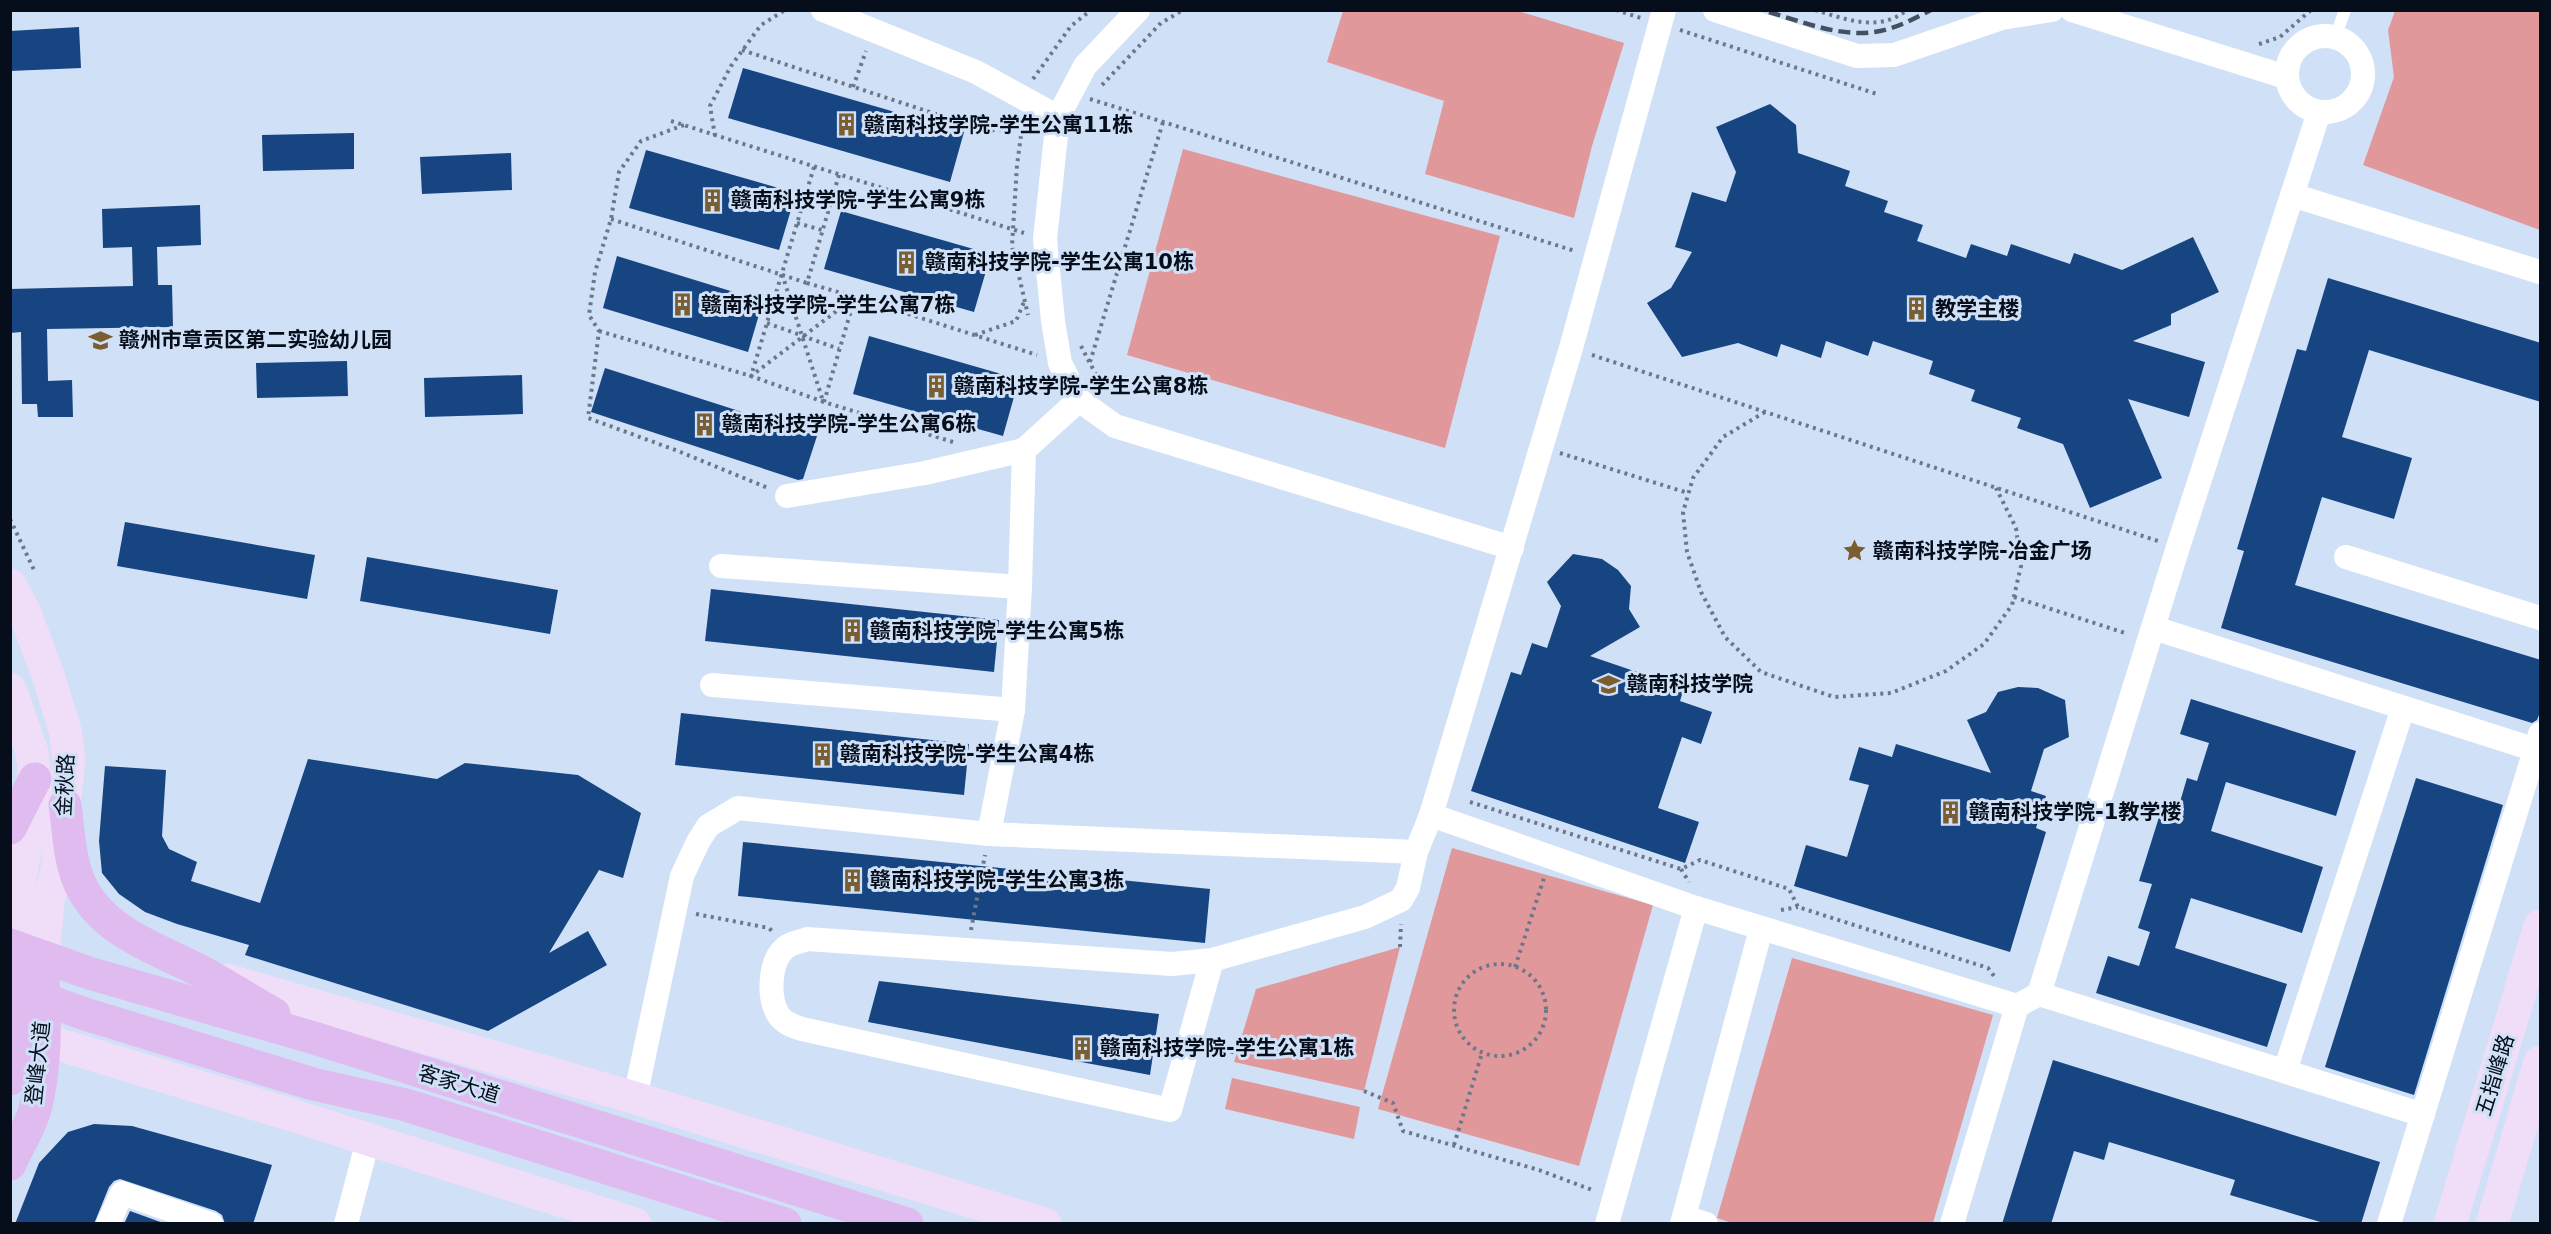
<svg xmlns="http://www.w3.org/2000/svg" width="2551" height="1234" font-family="'DejaVu Sans','Noto Sans SC',sans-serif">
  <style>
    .green { fill: #e1989b }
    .building { fill: #164582 }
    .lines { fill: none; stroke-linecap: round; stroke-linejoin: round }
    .path { stroke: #6c788a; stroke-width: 4; stroke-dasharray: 3 4.5; stroke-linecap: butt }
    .lane { stroke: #fff; stroke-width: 12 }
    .street { stroke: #fff; stroke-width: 24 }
    .secondary { stroke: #f0ddf7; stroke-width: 33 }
    .primary { stroke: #e0bbef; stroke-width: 33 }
    .rail { stroke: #444f5f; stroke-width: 4.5; stroke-dasharray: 12 6; stroke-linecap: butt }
    .labels { text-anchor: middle; stroke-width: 6; stroke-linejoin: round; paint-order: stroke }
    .poi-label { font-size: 21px; font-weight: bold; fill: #060e1b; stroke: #cfe0f7; text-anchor: start }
    .street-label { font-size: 21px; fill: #060e1b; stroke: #cfe0f7 }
  </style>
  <rect width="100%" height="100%" fill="#cfe0f7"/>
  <g class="green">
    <path d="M1343 11H1518L1624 43 1592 146 1574 218 1425 174 1444 101 1327 62Z"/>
    <path d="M2395 11H2540V230L2363 165 2394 77 2388 30Z"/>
    <path d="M1183 149 1500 236 1445 448 1127 355Z"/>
    <path d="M1452 848 1653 905 1579 1166 1378 1109Z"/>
    <path d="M1400 947 1364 1091 1234 1062 1256 989Z"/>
    <path d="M1792 958 1993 1015 1933 1223 1735 1224 1717 1218Z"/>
    <path d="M1232 1078 1360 1107 1354 1139 1225 1109Z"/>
  </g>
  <g class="building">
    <path d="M79 27 81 68 10 71V31Z"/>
    <path d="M743 68 964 132 950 182 728 118Z"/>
    <path d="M1770 104 1796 125 1798 153 1850 171 1845 186 1888 201 1884 212 1923 225 1917 241 1966 258 1971 244 2007 256 2011 244 2070 264 2074 253 2122 270 2193 237 2219 292 2171 314V325L2133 341 2205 362 2189 417 2128 399 2162 478 2090 508 2063 444 2017 428 2021 418 1971 401 1975 390 1929 374 1933 361 1873 341 1868 356 1826 341 1821 358 1781 344 1777 357 1738 343 1682 357 1647 303 1671 288 1692 252 1675 247 1692 192 1726 202 1736 172 1716 127Z"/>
    <path d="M354 133V169L263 171 262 135Z"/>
    <path d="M646 150 796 193 779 250 629 208Z"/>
    <path d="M511 153 512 190 422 194 420 157Z"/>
    <path d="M200 205 201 245 157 247 158 285H172L173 327 47 329 48 381 72 380 73 417H38L37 404H22L21 332 10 333V289L133 286 132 247 103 248 102 209Z"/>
    <path d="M841 211 991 254 974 312 824 269Z"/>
    <path d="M617 256 763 301 748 352 603 308Z"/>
    <path d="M2328 278 2541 343V402L2369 350 2342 437 2412 458 2394 519 2322 497 2295 585 2541 660V710L2537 720 2532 723 2221 628 2244 551 2237 549 2297 349 2306 351Z"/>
    <path d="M869 336 1019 379 1003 436 853 394Z"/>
    <path d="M347 361 348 396 257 398 256 363Z"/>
    <path d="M605 368 817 436 803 479 798 480 591 412Z"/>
    <path d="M522 375 523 414 425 417 424 378Z"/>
    <path d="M125 522 315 555 307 599 117 566Z"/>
    <path d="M1573 554 1602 559 1618 570 1631 586 1629 609 1640 627 1590 656 1684 688 1680 701 1712 712 1701 744 1682 737 1658 808 1699 822 1685 863 1471 791 1511 672 1521 675 1532 643 1547 648 1561 606 1547 582Z"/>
    <path d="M367 557 558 590 550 634 360 601Z"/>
    <path d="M711 589 999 620 994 672 705 641Z"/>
    <path d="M2018 687 2038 688 2065 700 2069 737 2044 749 2031 791 2046 796 2036 828 2046 832 2010 952 1794 886 1806 845 1847 857 1869 785 1849 780 1859 747 1892 757 1896 744 1991 773 1967 720 1986 712 1998 692Z"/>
    <path d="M2191 699 2356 751 2336 816 2226 782 2211 831 2323 867 2302 933 2191 898 2175 948 2287 984 2267 1047 2096 993 2108 956 2139 966 2150 932 2138 928 2152 884 2139 881 2160 814 2175 819 2187 778 2197 781 2209 743 2180 734Z"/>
    <path d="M681 713 969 744 964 795 675 765Z"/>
    <path d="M308 759 437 779 465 763 578 775 641 813 623 878 599 870 549 953 588 931 607 965 488 1031 245 955 249 945 177 924 145 912 119 894 102 873 99 841 105 766 166 770 162 836 169 849 197 862 191 881 260 903Z"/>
    <path d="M2416 778 2503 805 2414 1095 2325 1067Z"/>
    <path d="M743 842 1210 889 1205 943 738 896Z"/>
    <path d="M879 981 1159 1014 1150 1075 868 1022Z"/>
    <path d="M2053 1060 2380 1162 2361 1224H2327L2230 1195 2235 1180 2109 1142 2104 1160 2074 1151 2051 1224H2002Z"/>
    <path d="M94 1124 132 1126 272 1165 253 1224H225L222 1215 216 1211 120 1179 114 1181 109 1187 94 1224H15L39 1163 68 1132Z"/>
    <path d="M130 1211 166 1224H124Z"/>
  </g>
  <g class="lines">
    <g class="path">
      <path d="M1616 10 1641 18"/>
      <path d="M1815 10C1846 19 1878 33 1907 10"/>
      <path d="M1680 30 1877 94"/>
      <path d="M2259 44 2280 37 2311 10"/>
      <path d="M742 50 987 131 1024 126"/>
      <path d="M1033 79 1071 26 1091 10"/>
      <path d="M1102 85 1161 23 1183 10"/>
      <path d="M853 87 866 51"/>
      <path d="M1090 99 1575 251"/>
      <path d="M671 121 1024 233"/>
      <path d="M1023 121 1017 165 1012 246 1028 315"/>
      <path d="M684 125 641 141 619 172 611 219 595 272 589 315 599 331 588 418 678 451 768 488"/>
      <path d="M715 136 710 106 731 66 761 25 785 10"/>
      <path d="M814 167 751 376 824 402"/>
      <path d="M839 175 807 283 855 297"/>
      <path d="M611 219 807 283"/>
      <path d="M797 223 822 230"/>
      <path d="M782 274 823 401"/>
      <path d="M767 323 839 349"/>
      <path d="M599 331 751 376 855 297"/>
      <path d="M975 335 1016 321 1024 302"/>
      <path d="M1081 346 1104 390"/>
      <path d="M1592 355 2158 541"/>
      <path d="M1090 362 1163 122"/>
      <path d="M1765 412 1723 437 1693 478 1683 512 1687 552 1701 592 1725 637 1761 672 1834 697 1891 693 1946 671 1984 644 2012 605 2021 566 2016 528 1996 488"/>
      <path d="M953 442 824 402 855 297 1037 355"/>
      <path d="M1560 453 1688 493"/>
      <path d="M10 519 34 570"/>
      <path d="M2014 597 2128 634"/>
      <path d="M1470 802 1681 869 1700 860 1789 889 1798 907 1988 968 1994 976"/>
      <path d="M1681 869 1689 882"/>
      <path d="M1781 910 1798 907"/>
      <path d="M696 914 769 928 773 932"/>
      <path d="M971 930 985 855"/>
      <path d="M1400 947 1401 924"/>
      <circle cx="1500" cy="1010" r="46"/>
      <path d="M1515 967 1544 878"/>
      <path d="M1209 1046 1237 1053"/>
      <path d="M1364 1091 1393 1103 1403 1131 1539 1170 1595 1191"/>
      <path d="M1454 1145 1482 1053"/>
    </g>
    <path class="lane" d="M2335 38 2345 10"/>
    <g class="street">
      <path d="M823 10 976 72 1058 117"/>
      <path d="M1138 10 1085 66 1058 117 1045 239 1053 321 1060 363 1079 400 1115 426 1512 548"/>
      <path d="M1664 10 1571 348 1431 815 1696 908 2017 1006 2039 994 2178 547 2319 112"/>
      <path d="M1715 10 1857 56 1894 55 2002 18 2052 10"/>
      <path d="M2072 10 2286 77"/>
      <circle cx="2325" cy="74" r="38"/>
      <path d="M2292 195 2540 272"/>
      <path d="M787 496 925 473 1024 450"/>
      <path d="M2346 557 2540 618"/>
      <path d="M721 566 1020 587"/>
      <path d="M2154 628 2536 750"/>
      <path d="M712 685 1013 710"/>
      <path d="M989 834 1013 710 1020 587 1024 450 1079 400"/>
      <path d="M1212 960 1172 964 807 939C800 942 790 943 785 948 769 961 768 998 778 1014 783 1023 793 1026 802 1029L1170 1110 1212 960 1365 917 1401 900 1408 888 1416 852 1431 815"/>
      <path d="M2039 994 2423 1115"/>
      <path d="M2285 1071 2403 708"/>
      <path d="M635 1098 682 876 698 842 708 826 738 808 989 834 1416 852"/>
      <path d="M1684 1217 1706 1224"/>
      <path d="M108 1224 122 1193 211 1224"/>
      <path d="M346 1224 368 1140"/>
      <path d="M1607 1224 1696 908"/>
      <path d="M1682 1224 1761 929"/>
      <path d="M1952 1224 2017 1006"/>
      <path d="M2389 1224 2540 734"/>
    </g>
    <g class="secondary">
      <path d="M10 585 25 613 50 681 65 730 69 760 57 870 48 901 43 957"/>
      <path d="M10 689 32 752 35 779 34 807 19 882 15 947"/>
      <path d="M227 980 635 1098 1045 1224"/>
      <path d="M18 1032 295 1116 635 1224"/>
      <path d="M2450 1224 2540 926"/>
      <path d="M2492 1224 2540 1062"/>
    </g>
    <g class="primary">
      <path d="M65 805C69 831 69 862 81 886 104 934 163 951 206 974 229 987 251 1001 274 1014"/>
      <path d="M10 828 35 779"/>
      <path d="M10 945 89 973 314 1038 907 1224"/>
      <path d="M10 987 85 1014 313 1084 406 1105 785 1224"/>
      <path d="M10 1079 14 1065 16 970"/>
      <path d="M10 1164C18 1146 30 1127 35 1109 46 1068 45 1021 43 979"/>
    </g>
    <path class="rail" d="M1769 12C1806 23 1849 41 1888 29 1903 25 1917 17 1931 10"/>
  </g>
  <defs>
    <symbol id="building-bare" viewBox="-9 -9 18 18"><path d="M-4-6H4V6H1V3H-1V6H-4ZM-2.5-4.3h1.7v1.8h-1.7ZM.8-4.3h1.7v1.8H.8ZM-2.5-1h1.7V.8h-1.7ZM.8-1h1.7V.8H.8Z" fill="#7a5d30" stroke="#cfe0f7" stroke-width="2.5" paint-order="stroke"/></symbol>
    <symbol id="school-bare" viewBox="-9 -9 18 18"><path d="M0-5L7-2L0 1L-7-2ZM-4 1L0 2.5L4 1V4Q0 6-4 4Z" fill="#7a5d30" stroke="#cfe0f7" stroke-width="2.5" paint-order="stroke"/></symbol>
    <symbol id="sight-bare" viewBox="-9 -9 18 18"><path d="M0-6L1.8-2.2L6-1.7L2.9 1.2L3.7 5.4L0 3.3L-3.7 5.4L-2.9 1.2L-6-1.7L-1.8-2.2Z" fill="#7a5d30" stroke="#cfe0f7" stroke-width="2.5" paint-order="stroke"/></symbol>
    <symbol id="university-bare" viewBox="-9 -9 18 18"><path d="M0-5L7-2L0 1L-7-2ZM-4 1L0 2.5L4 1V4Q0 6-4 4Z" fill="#7a5d30" stroke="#cfe0f7" stroke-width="2.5" paint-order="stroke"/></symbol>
  </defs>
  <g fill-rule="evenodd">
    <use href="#building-bare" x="830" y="108" width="33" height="33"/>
    <use href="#building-bare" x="696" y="184" width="33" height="33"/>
    <use href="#building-bare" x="890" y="246" width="33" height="33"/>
    <use href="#building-bare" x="666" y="288" width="33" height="33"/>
    <use href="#building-bare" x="1900" y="292" width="33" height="33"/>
    <use href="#school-bare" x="84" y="324" width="33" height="33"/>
    <use href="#building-bare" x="920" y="370" width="33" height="33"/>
    <use href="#building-bare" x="688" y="408" width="33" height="33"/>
    <use href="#sight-bare" x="1838" y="534" width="33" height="33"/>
    <use href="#building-bare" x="836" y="614" width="33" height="33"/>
    <use href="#university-bare" x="1592" y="668" width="33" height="33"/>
    <use href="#building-bare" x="806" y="738" width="33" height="33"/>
    <use href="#building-bare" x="1934" y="796" width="33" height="33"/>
    <use href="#building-bare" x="836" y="864" width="33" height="33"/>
    <use href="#building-bare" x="1066" y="1032" width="33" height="33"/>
  </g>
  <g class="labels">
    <g class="poi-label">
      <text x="864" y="132">赣南科技学院-学生公寓11栋</text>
      <text x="731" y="207">赣南科技学院-学生公寓9栋</text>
      <text x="925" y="269">赣南科技学院-学生公寓10栋</text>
      <text x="701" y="312">赣南科技学院-学生公寓7栋</text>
      <text x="1935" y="316">教学主楼</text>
      <text x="119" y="347">赣州市章贡区第二实验幼儿园</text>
      <text x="954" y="393">赣南科技学院-学生公寓8栋</text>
      <text x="722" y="431">赣南科技学院-学生公寓6栋</text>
      <text x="1873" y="558">赣南科技学院-冶金广场</text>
      <text x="870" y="638">赣南科技学院-学生公寓5栋</text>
      <text x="1627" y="691">赣南科技学院</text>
      <text x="840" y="761">赣南科技学院-学生公寓4栋</text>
      <text x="1969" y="819">赣南科技学院-1教学楼</text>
      <text x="870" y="887">赣南科技学院-学生公寓3栋</text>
      <text x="1100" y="1055">赣南科技学院-学生公寓1栋</text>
    </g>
    <g class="street-label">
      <text transform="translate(65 785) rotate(-87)" y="7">金秋路</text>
      <text transform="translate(38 1063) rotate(-84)" y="7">登峰大道</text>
      <text transform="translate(2495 1075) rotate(-73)" y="7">五指峰路</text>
      <text transform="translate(459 1084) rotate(17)" y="7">客家大道</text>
    </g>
  </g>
  <rect width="2551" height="1234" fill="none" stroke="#060e1b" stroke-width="24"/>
</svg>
